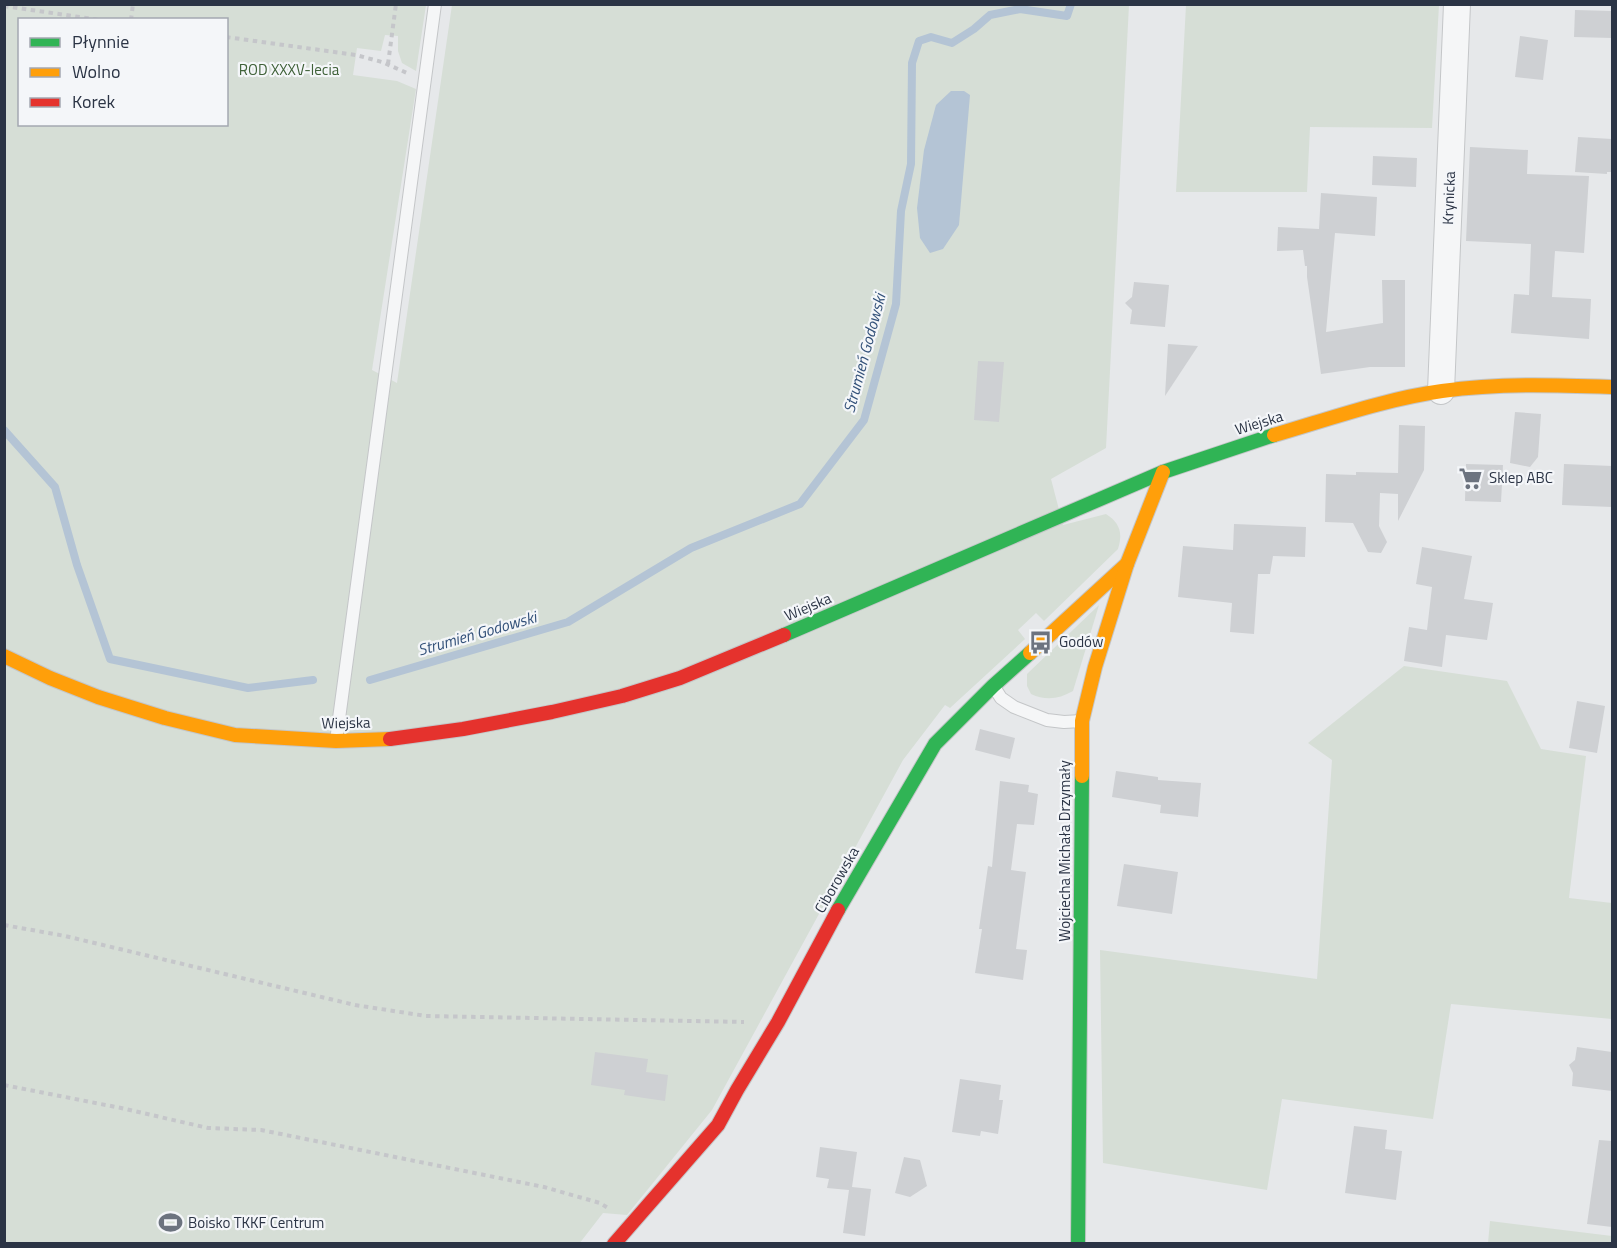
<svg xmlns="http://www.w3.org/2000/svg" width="1617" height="1248" font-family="'Titillium Web',sans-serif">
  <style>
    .green { fill: #d6ded6; fill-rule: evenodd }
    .water { fill: #b4c4d5 }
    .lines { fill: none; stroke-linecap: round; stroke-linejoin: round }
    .stream { stroke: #b4c4d5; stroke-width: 8 }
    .building { fill: #ced0d3 }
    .lane-casing { stroke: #c4c6c8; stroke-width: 14 }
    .street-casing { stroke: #c4c6c8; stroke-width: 28 }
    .fast-casing { stroke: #c4c6c8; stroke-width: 16 }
    .slow-casing { stroke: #c4c6c8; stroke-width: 16 }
    .jam-casing { stroke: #c4c6c8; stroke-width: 16 }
    .path { stroke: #c5c6ca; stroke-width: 4; stroke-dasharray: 4.5 4.5; stroke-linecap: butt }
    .lane { stroke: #f5f6f7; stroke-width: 12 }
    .street { stroke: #f5f6f7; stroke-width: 26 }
    .fast { stroke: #30b455; stroke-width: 14 }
    .slow { stroke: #ff9f0a; stroke-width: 14 }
    .jam { stroke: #e5322d; stroke-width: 14 }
    .labels { text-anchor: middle; stroke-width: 4.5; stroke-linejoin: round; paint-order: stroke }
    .park-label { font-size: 15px; fill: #3f6138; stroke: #f4f6f9 }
    .street-label { font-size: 15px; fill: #2b3445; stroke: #f4f6f9 }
    .poi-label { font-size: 15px; fill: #2b3445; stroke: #f4f6f9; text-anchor: start }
    .water-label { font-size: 16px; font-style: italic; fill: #34527a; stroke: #f4f6f9 }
  </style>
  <rect width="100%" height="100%" fill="#e6e8ea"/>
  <g class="green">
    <path d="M5 5H426L416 71 402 63 398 51V36L385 35 381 51 357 48 353 75 397 81 416 89 372 370 397 383 452 5H1129L1106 448 1051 479 1063 525 1106 514C1120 523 1123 533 1118 549L1044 621 1036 613 1018 630 1025 639 950 708 945 705 903 760 712 1110 627 1215 603 1213 579 1244H5ZM20 20H226V124H20Z"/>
    <path d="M1186 5H1439L1432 128 1310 127 1307 192H1176Z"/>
    <path d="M1099 605 1073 691C1059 699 1046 701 1031 694L1027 686V674Z"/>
    <path d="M1404 666 1507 681 1541 749 1586 756 1569 898 1612 903V1019L1451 1004 1433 1119 1282 1099 1267 1190 1103 1163 1100 950 1317 979 1332 760 1308 743Z"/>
    <path d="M1490 1221 1612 1236V1243H1488Z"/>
  </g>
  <path class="water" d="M951 91H964L970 95 959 225 943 249 930 253 920 238 917 208 924 150 936 105Z"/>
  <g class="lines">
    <g class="stream">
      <path d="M4 430 55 487 77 565 110 659 248 688 313 680"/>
      <path d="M370 680 568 622 691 548 800 504 864 420 896 304 901 211 911 164 912 63 919 41 931 37 952 43 974 29 990 15 1020 9 1067 16 1071 4"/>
    </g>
  </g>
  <g class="building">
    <path d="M1575 10 1612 11V38L1574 37Z"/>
    <path d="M1520 36 1548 40 1543 80 1515 77Z"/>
    <path d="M1578 137 1612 139V172H1607V174L1575 172Z"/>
    <path d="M1470 147 1528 150 1527 174 1589 176 1584 253 1555 251 1552 297 1591 299 1589 339 1511 333 1514 294 1529 295 1531 244 1466 241Z"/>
    <path d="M1373 156 1417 158 1416 187 1372 185Z"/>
    <path d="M1321 193 1377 197 1375 236 1335 233 1326 332 1383 323 1382 280H1405V367H1370L1321 374 1307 277V266H1305L1303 250 1277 251 1278 227 1319 229Z"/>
    <path d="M1134 282 1169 285 1165 327 1130 324 1132 310 1125 303 1132 297Z"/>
    <path d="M1168 344 1198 346 1165 396Z"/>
    <path d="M978 361 1004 362 999 422 974 420Z"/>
    <path d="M1515 412 1541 414 1538 457 1530 467 1510 463Z"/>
    <path d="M1399 425 1425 426 1424 470 1398 521V494L1380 493 1379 526 1387 542 1381 553 1368 552 1353 523 1325 522 1326 474 1356 475V472L1398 473Z"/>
    <path d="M1466 464 1503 465 1501 502 1465 501Z"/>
    <path d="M1564 464 1612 466V507L1562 505Z"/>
    <path d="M1234 524 1306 527 1305 557 1273 556 1270 574H1258L1254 634 1230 632 1232 603 1178 597 1183 546 1233 550Z"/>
    <path d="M1422 547 1472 556 1464 599 1493 603 1487 640 1446 635 1442 667 1404 661 1409 627 1427 630 1432 587 1416 584Z"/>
    <path d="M1577 701 1605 706 1597 753 1569 748Z"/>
    <path d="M980 729 1015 738 1010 759 975 750Z"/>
    <path d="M1116 771 1158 777V780L1201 783 1198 817 1160 813 1161 805 1112 797Z"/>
    <path d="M1000 781 1029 785 1028 792 1038 794 1034 825 1017 824 1011 870 1026 872 1016 949 1027 950 1023 980 975 973 982 929H979L988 866 992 867Z"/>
    <path d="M1124 864 1178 872 1172 914 1117 906Z"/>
    <path d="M1577 1047 1612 1052V1091L1572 1086 1573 1073 1569 1065 1575 1060Z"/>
    <path d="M595 1052 648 1059 646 1072 668 1075 665 1101 624 1095 625 1090 591 1085Z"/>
    <path d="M960 1079 1001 1085 999 1100H1003L998 1134 981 1131 980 1136 952 1132Z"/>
    <path d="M1354 1126 1387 1130 1385 1149 1402 1151 1396 1200 1345 1193Z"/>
    <path d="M1599 1140 1612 1141V1227L1587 1224Z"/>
    <path d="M820 1147 857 1152 852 1187 871 1189 865 1236 843 1233 849 1190 827 1188 829 1179 816 1177Z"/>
    <path d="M904 1157 920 1160 927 1186 910 1197 895 1193Z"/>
  </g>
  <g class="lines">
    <defs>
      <g id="lane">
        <path d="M994 687 1001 698 1014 707 1047 720 1064 722 1082 721"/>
        <path d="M336 741 435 4"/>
      </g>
      <path id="street" d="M1441 391 1457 4"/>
      <g id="fast">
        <path d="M784 635 1163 472 1274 435"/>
        <path d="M838 910 935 744 993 686 1030 653"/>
        <path d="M1078 1244 1082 776"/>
      </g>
      <g id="slow">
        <path d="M1274 435C1329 419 1385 399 1442 391 1499 383 1555 385 1612 387"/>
        <path d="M1030 653 1127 564"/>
        <path d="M4 656 50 678 98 697 165 718 235 735 336 741 390 739"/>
        <path d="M1082 776V721L1095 667 1127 564 1163 472"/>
      </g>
      <g id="jam">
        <path d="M390 739 463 729 552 712 622 696 680 678 784 635"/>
        <path d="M614 1244 718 1125 737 1090 778 1022 838 910"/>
      </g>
    </defs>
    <use href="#lane" class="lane-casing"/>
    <use href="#street" class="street-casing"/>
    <use href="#fast" class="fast-casing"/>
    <use href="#slow" class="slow-casing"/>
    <use href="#jam" class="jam-casing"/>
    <g class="path">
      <path d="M4 6 100 20"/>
      <path d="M131 20 133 4"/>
      <path d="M226 37 356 55 382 62 407 73"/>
      <path d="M388 64 396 4"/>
      <path d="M4 925 65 936 355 1005 426 1016 744 1022"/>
      <path d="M4 1085 121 1108 208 1128 261 1130 544 1187 600 1203 608 1208"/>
    </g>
    <use href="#lane" class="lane"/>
    <use href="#street" class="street"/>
    <use href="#fast" class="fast"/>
    <use href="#slow" class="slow"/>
    <use href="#jam" class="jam"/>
  </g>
  <defs>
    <symbol id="supermarket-bare" viewBox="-9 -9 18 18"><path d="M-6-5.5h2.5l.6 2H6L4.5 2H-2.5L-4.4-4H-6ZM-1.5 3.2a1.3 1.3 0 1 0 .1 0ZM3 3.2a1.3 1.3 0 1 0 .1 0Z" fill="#6c737f" stroke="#f4f6f9" stroke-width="2.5" paint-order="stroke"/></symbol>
    <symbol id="bus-bare" viewBox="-9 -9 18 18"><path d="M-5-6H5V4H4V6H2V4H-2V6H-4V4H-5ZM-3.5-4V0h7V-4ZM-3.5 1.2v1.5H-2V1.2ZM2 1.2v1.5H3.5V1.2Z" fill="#6c737f" stroke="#f4f6f9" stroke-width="2.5" paint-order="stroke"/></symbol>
    <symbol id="stadium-bare" viewBox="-9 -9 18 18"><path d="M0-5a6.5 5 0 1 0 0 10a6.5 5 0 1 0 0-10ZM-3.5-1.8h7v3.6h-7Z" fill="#6c737f" stroke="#f4f6f9" stroke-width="2.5" paint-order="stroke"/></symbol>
  </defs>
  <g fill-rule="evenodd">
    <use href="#supermarket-bare" x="1454" y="462" width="33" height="33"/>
    <use href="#bus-bare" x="1024" y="626" width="33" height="33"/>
    <use href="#stadium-bare" x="154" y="1206" width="33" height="33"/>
  </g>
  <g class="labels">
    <g class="park-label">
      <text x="289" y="75">ROD XXXV-lecia</text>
    </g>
    <g class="street-label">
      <text transform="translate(1449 198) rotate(-88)" y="5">Krynicka</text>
      <text transform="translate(1259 423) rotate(-17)" y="5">Wiejska</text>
      <text transform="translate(808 607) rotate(-23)" y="5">Wiejska</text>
      <text transform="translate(346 723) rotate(-1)" y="5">Wiejska</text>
      <text transform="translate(1065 851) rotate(-90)" y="5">Wojciecha Michała Drzymały</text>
      <text transform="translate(837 880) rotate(-60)" y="5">Ciborowska</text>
    </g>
    <g class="poi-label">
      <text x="1489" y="483">Sklep ABC</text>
      <text x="1059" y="647">Godów</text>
      <text x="188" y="1228">Boisko TKKF Centrum</text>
    </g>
    <g class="water-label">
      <text transform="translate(864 353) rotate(-75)" y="6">Strumień Godowski</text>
      <text transform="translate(477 633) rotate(-16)" y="6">Strumień Godowski</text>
    </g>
  </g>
  <rect width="1617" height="1248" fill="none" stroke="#2b3445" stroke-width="12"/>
  <rect x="18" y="18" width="210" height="108" fill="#f4f6f9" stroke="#a4a8b1" stroke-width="1.5"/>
  <rect x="30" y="38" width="30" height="9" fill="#30b455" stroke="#a4a8b1" stroke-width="1.5"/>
  <text x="72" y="48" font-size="18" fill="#2b3445">Płynnie</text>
  <rect x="30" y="68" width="30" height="9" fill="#ff9f0a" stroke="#a4a8b1" stroke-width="1.5"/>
  <text x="72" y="78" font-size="18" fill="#2b3445">Wolno</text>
  <rect x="30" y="98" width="30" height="9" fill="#e5322d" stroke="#a4a8b1" stroke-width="1.5"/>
  <text x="72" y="108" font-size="18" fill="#2b3445">Korek</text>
</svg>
